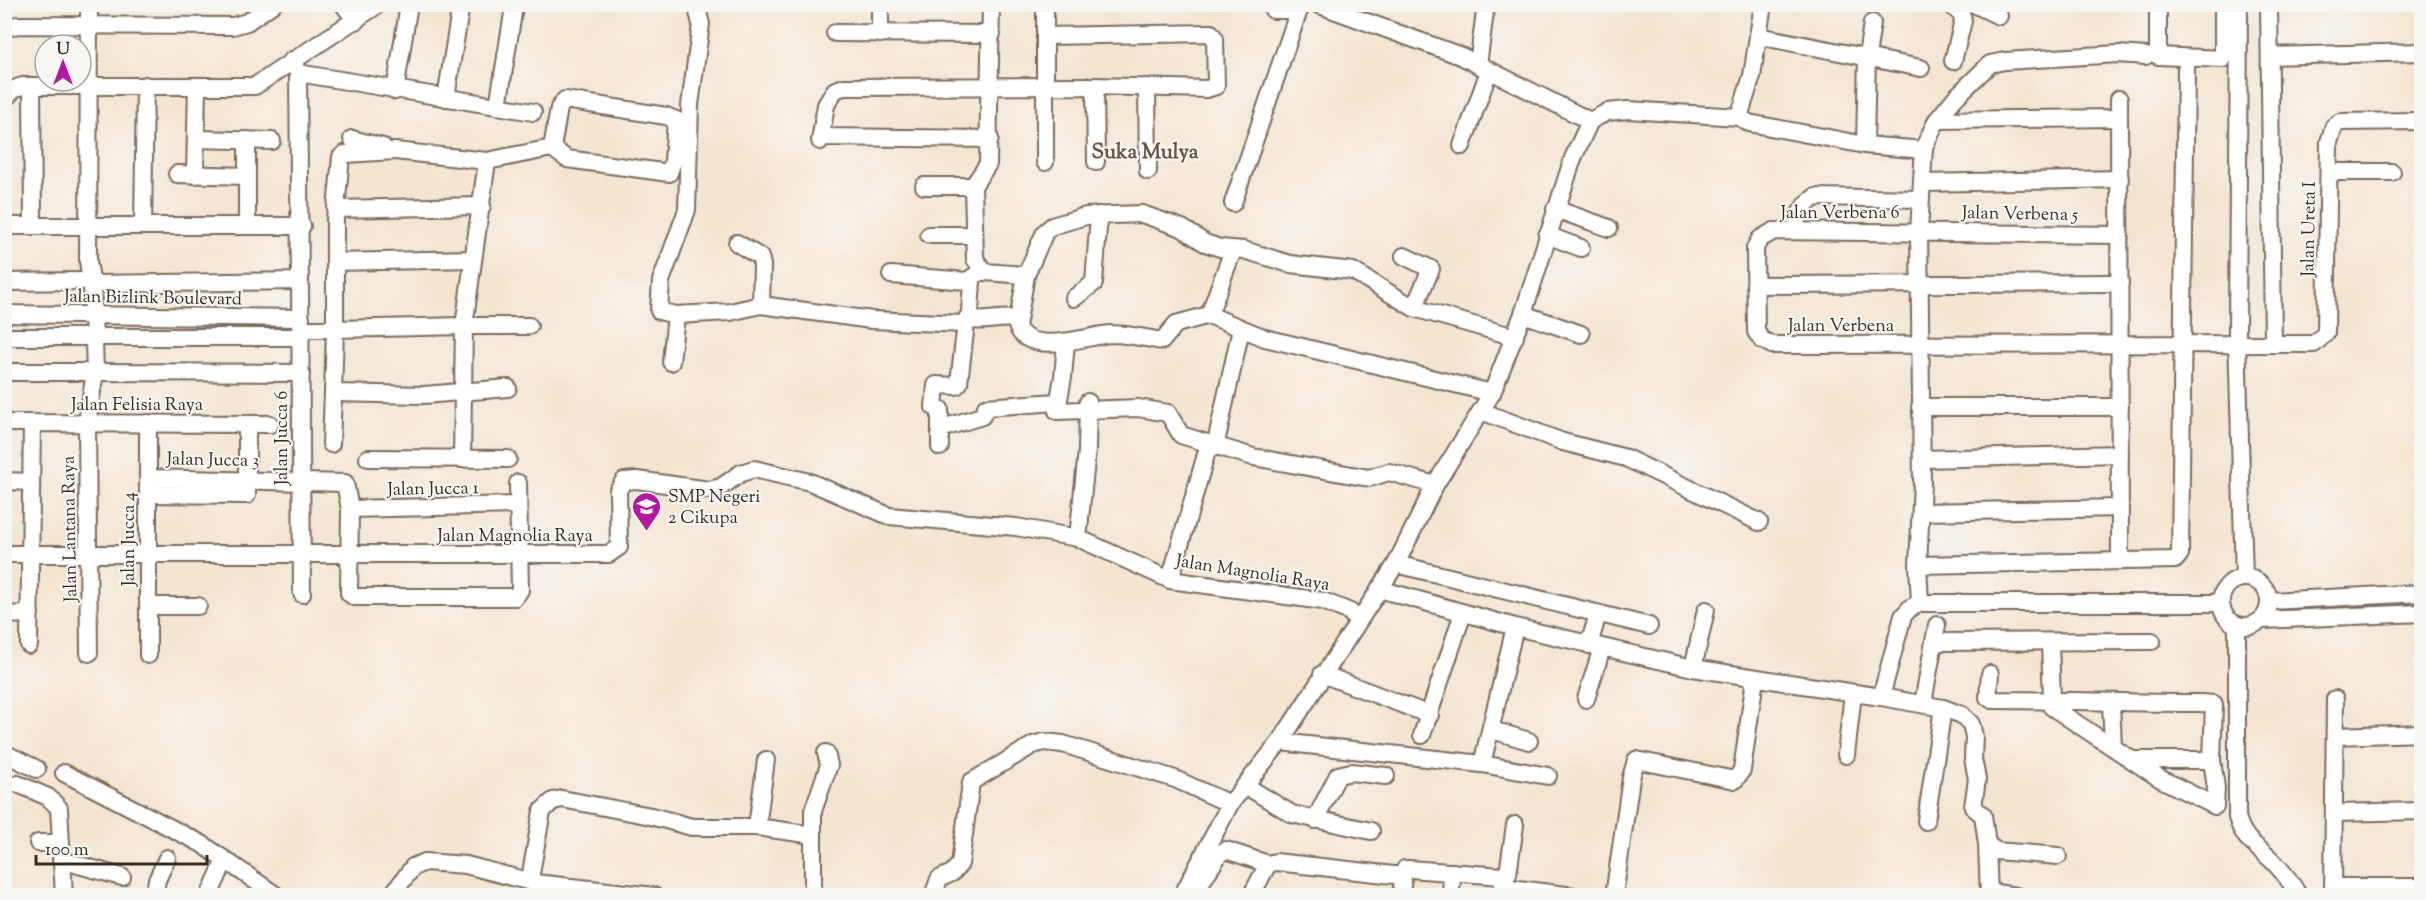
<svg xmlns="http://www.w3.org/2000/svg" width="2426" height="900" font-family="'Sorts Mill Goudy',serif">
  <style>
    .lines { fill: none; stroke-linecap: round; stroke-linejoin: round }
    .minor-casing { stroke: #7c6b5d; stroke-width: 20 }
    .minor { stroke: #fff; stroke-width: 16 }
    .labels { text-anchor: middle; stroke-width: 4.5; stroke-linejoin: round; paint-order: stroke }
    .street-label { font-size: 18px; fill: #3b2a1e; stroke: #f6f6f2 }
    .poi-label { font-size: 18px; fill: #3b2a1e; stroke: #f6f6f2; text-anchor: start }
    .quarter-label { font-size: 21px; font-weight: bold; fill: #705244; stroke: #f6f6f2 }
  </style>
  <rect width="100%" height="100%" fill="#f6f6f2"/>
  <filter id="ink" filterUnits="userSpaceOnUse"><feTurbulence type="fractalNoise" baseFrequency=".0167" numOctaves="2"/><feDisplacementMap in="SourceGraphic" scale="12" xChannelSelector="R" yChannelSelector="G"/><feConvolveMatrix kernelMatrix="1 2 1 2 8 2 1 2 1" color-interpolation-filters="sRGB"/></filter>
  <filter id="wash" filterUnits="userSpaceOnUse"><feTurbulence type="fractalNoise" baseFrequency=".008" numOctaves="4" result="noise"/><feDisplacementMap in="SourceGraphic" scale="24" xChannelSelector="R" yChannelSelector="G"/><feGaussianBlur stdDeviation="1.35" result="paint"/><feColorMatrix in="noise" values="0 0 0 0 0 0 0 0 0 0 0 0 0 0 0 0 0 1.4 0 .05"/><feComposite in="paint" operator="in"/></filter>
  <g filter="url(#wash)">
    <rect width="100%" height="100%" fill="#f4e5d1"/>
  </g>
  <g filter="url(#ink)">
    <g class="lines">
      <defs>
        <g id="minor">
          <path d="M89 4 88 262 92 284 95 372 87 423 89 653"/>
          <path d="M343 4 356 21"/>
          <path d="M696 4 701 24 690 105 687 210 661 281 659 311 676 315 730 312 761 305 872 320 964 324 970 313 972 280"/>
          <path d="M991 4 988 164 973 186 975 259 985 272 1026 275 1045 232 1052 226 1086 216 1142 214 1182 228 1205 243 1220 248 1244 250 1290 264 1353 271 1414 308 1515 337"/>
          <path d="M1045 4V162"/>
          <path d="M1317 4 1461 56 1590 121"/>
          <path d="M1950 4 1962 15 1963 21 1953 61"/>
          <path d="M1974 4 1999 16"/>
          <path d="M2158 4V56L2223 59V4"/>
          <path d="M2239 4 2237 336 2244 578"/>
          <path d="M2269 4 2273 342"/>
          <path d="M1273 10H1299"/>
          <path d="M4 29 17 25 233 26 247 22 273 4"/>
          <path d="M835 33 992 34"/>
          <path d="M880 34V4"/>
          <path d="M1758 36 1921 68"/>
          <path d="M2146 56 2118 54 2005 61 1990 64 1955 98 1937 120 1924 147 1919 231 1922 483 1918 565 2175 560 2180 554 2186 69"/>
          <path d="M2270 56 2422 52"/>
          <path d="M1478 65 1486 4"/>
          <path d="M298 73 533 112"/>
          <path d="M32 86 33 226"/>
          <path d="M1095 86 1096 162"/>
          <path d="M1147 87 1148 171"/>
          <path d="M395 91 409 4"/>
          <path d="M446 98 461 4"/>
          <path d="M2119 99 2120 561"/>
          <path d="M4 100 14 89 22 86H255L379 4"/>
          <path d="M565 100 666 116 676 120 673 161 669 173 567 159 552 148 559 108Z"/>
          <path d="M498 106 514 7"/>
          <path d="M1739 117 1749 123 1865 145 1924 150"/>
          <path d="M1937 120 2119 118"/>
          <path d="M821 137 990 139"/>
          <path d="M196 139 272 141"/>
          <path d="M352 139 383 147"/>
          <path d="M820 141 826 105 835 90 844 87 1095 86 1207 89 1216 86 1215 39 1211 33 1045 36"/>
          <path d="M1865 145 1867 56 1872 23"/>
          <path d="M1462 146 1489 71"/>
          <path d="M487 161 395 151 345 154 341 157 335 219V329L464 326 487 161 552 148"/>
          <path d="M2329 172H2392"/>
          <path d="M177 174 247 176"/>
          <path d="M195 175 197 86"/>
          <path d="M1922 183 2120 179"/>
          <path d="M924 186H973"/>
          <path d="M1233 203 1299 10 1304 4"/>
          <path d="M336 209 482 206"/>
          <path d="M1555 209 1609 228"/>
          <path d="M4 226H302"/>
          <path d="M143 226 145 85"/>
          <path d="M247 226V140"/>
          <path d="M1794 230C1798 215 1802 207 1815 197L1920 199"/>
          <path d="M929 235H972"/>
          <path d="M1547 235 1581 248"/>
          <path d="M2120 235 1774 231 1760 239 1755 248 1756 332 1762 340 1772 345 2314 344 2326 333 2329 142 2334 126 2340 122 2422 121"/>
          <path d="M737 243 760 257 762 265 761 305"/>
          <path d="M1404 256 1431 269 1414 308"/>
          <path d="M335 262 472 259"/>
          <path d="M891 275 967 281 980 272"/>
          <path d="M1026 275 1017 326C1028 357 1087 336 1110 334 1127 334 1146 338 1162 341L1176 324 1209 315 1233 250"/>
          <path d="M300 281 302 594"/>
          <path d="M4 282 82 281"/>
          <path d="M92 284 300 281 298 73 292 60"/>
          <path d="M1755 285 2120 283"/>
          <path d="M1074 298 1094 283 1099 215"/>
          <path d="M4 314 301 318"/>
          <path d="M1523 314 1581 334"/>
          <path d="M1209 315 1265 338 1492 393"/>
          <path d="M968 320C989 322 998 317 1017 319"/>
          <path d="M302 329H335L333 393 424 395 508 388"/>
          <path d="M4 337H301"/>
          <path d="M1066 342 1063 377 1057 411 1138 408 1168 413 1181 435 1253 457 1369 478 1389 472 1435 485"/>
          <path d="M671 362 676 315"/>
          <path d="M4 372H85"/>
          <path d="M95 372 301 373"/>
          <path d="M1920 407H2120"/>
          <path d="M1481 411 1563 442 1626 458 1759 522"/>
          <path d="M4 423 270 424"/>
          <path d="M940 429V409L934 407 936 385 956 386 959 383 966 323"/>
          <path d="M331 444 333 393"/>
          <path d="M940 447V429L982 416 986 407 1057 402"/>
          <path d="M1215 447 1241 329"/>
          <path d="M368 458 508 459"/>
          <path d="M462 459 464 326H529"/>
          <path d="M1922 459 2120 454"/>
          <path d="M148 478 345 483 350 509 349 593 354 597H515L520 590 518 483"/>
          <path d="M4 481 31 482"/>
          <path d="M148 494 247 495V424"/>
          <path d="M350 509 517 505"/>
          <path d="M1921 512 2120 508"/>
          <path d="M1078 538 1087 451 1088 402"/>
          <path d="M4 554H609L619 547 618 490 624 481 637 480 709 490 721 487 741 473 754 469 810 482 889 516 1016 527 1078 538 1170 580 1323 601 1350 612 1357 621"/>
          <path d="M1396 564 1649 626"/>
          <path d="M1918 565 1920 603"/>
          <circle cx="2245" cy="602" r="24"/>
          <path d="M1170 580 1209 444"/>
          <path d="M1379 589 1515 627 1693 668 1881 697 1903 616 1910 608 1920 603H2221"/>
          <path d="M2270 601 2422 593"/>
          <path d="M148 606H198"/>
          <path d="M4 615 30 614"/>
          <path d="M2262 620 2422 613"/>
          <path d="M2237 625V817C2245 846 2262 847 2279 868 2287 876 2293 886 2299 896"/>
          <path d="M1934 642 2152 641"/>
          <path d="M29 645 32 423"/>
          <path d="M1589 645 1598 614"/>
          <path d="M148 655V423"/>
          <path d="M1693 668 1706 610"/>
          <path d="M1322 674 1430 715"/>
          <path d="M1990 674 1988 697 1992 700C2062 700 2131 703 2201 703L2214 704 2212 760 2216 788 2215 806 2159 778 2052 707 2051 706 2052 700 2050 643"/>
          <path d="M1881 697 1943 708 1962 715 1971 724 1974 736 1973 759 1977 779 1973 807 1983 815 1987 844 1996 851 2058 856"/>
          <path d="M1586 699 1602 648"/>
          <path d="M1923 703 1937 625"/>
          <path d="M2111 703 2113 747"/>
          <path d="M1492 730 1529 741"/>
          <path d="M1422 735 1463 613"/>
          <path d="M2335 736 2422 733"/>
          <path d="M1280 742 1482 764 1548 776"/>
          <path d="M4 753 37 769"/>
          <path d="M1846 755 1853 693"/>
          <path d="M2134 760H2212"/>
          <path d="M1482 764 1515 627"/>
          <path d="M64 773 202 844 277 896"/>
          <path d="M18 784 48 797 59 808 64 896"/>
          <path d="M1246 786 1292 814 1371 831"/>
          <path d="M2334 813 2422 811"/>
          <path d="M1315 820 1338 775 1351 772 1386 776"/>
          <path d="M1926 821 1943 708"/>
          <path d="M757 827 766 760"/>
          <path d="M38 843H60"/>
          <path d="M1987 844 1989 896"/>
          <path d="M61 860 122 877"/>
          <path d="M1504 878 1508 874 1515 825"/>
          <path d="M530 879 542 811 553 801 562 799 651 816 692 827H757L813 835"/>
          <path d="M2333 887H2422"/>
          <path d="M1195 892 1220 853 1226 850 1268 864"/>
          <path d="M1989 892 2016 896"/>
          <path d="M154 896 157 880 167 858"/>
          <path d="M209 896 225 860"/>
          <path d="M391 896 413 867 425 862 466 865 535 883 654 896"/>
          <path d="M813 896V811L829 765 826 753"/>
          <path d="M933 896 939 879 952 873 960 864 971 782 1033 745 1044 742 1063 744 1175 779 1230 804"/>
          <path d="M1182 896 1230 804 1280 742 1396 564 1435 485 1492 393 1523 314 1573 158 1590 121 1607 112 1628 110 1739 117 1752 76 1763 4"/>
          <path d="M1251 896 1268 864 1276 862 1403 876 1405 869H1409L1502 876 1503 887 1574 896"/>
          <path d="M1401 896 1403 876"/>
          <path d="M1451 896 1452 872"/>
          <path d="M1614 896 1631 778 1636 760 1735 780 1742 770 1755 679"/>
          <path d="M2333 896 2335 699"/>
        </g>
      </defs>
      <use href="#minor" class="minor-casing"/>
      <use href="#minor" class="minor"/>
    </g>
  </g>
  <defs>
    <symbol id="school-pin" viewBox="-11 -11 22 30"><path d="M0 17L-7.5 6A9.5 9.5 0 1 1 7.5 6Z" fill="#b5179e" stroke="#f6f6f2"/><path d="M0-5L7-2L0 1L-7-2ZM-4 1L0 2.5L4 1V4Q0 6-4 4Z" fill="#fff"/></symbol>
  </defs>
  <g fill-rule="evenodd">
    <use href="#school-pin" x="630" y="490" width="33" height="45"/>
  </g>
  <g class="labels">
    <g class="street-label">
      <text x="1840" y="218">Jalan Verbena 6</text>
      <text transform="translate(2020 213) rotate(1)" y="6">Jalan Verbena 5</text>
      <text transform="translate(2308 229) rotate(-89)" y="6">Jalan Ureta I</text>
      <text transform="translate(153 297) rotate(1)" y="6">Jalan Bizlink Boulevard</text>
      <text x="1841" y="331">Jalan Verbena</text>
      <text x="137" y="410">Jalan Felisia Raya</text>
      <text transform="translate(281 438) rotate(-90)" y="6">Jalan Jucca 6</text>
      <text transform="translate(213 459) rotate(1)" y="6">Jalan Jucca 3</text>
      <text transform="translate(433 488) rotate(-1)" y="6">Jalan Jucca 1</text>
      <text transform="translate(69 529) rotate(-91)" y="6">Jalan Lantana Raya</text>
      <text x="515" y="541">Jalan Magnolia Raya</text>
      <text transform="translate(128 539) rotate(-90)" y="6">Jalan Jucca 4</text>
      <text transform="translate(1253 572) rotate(9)" y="6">Jalan Magnolia Raya</text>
    </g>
    <g class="poi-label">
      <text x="668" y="502">SMP Negeri<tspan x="668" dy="21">2 Cikupa</tspan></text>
    </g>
    <g class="quarter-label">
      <text x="1145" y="158">Suka Mulya</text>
    </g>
  </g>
  <rect width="2426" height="900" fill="none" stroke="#f6f6f2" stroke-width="24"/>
  <g transform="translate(63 63)"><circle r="28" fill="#f6f6f2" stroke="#aba49d" stroke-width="1.5"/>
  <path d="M0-4.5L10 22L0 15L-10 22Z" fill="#b5179e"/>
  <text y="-9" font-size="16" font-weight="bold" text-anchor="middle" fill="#3b2a1e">U</text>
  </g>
  <path d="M36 855v9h171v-9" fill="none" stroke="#3b2a1e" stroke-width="3"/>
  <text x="45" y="855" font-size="18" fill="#3b2a1e" stroke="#f6f6f2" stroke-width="4.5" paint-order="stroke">100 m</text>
</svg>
